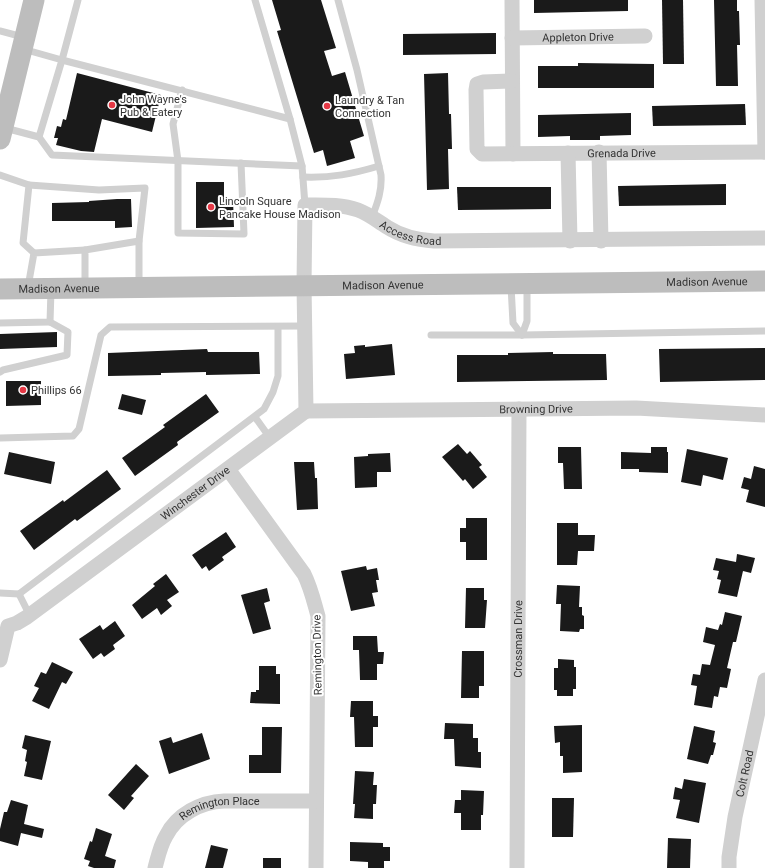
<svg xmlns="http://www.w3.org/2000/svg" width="765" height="868" font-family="Roboto,sans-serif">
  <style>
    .building { fill: #1a1a1a }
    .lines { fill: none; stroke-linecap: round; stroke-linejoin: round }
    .service { stroke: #d0d0d0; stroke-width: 7 }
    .minor { stroke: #d0d0d0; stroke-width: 15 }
    .secondary { stroke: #bdbdbd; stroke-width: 21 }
    .poi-dot { fill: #e63946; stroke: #fff; stroke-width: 1.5 }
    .labels { text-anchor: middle; stroke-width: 4; stroke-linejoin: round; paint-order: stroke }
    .street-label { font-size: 11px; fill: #333; stroke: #fff }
    .poi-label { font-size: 11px; fill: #333; stroke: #fff; text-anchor: start }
  </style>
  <rect width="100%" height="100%" fill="#fff"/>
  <g class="building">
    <path d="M272 0H321L336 48 324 51 332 76 345 72 364 136 350 141 355 158 327 166 323 150 314 153 277 31 281 30Z"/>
    <path d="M534 0H628V11L534 13Z"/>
    <path d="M662 0H683L684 64H663Z"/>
    <path d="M714 0H737V11H739L740 45H737L738 86H716Z"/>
    <path d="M496 33V54L403 55V34Z"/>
    <path d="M578 63 654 64V88H538V66H578Z"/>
    <path d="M77 73 161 95 152 132 102 119 94 152 81 151 56 145 58 138H54L57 126 61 127 63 119 66 120Z"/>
    <path d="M448 73 449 114H451L452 149H448L449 189 427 190 424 74Z"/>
    <path d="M745 104 746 125 653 126 652 106Z"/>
    <path d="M631 113V135L600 136V140H570V136L538 137V115Z"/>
    <path d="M196 182H224V199H233L234 227 196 228Z"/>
    <path d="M726 184V205L619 206 618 186Z"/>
    <path d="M457 187H551V209L458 210Z"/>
    <path d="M117 199H131L132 227 115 228V221H52V203L89 202V201Z"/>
    <path d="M57 332V347L0 349V334Z"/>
    <path d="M392 344 395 375 346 379 344 354 355 353 354 346 365 345V347Z"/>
    <path d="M765 348V380L660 382 659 349Z"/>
    <path d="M207 349 208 352H259L260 374 206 375V372L161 373V375L108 376V353Z"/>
    <path d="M553 352V354H606L607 380 457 382V355H508V353Z"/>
    <path d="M6 381H41V405L6 406Z"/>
    <path d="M122 394 146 400 142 415 118 409Z"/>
    <path d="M206 394 219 412 177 442 178 445 135 476 122 458 165 427 163 425Z"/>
    <path d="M458 444 467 454 470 451 482 465 479 467 487 477 473 489 465 479 463 481 442 457Z"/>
    <path d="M558 447H581L582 489H564L563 463H558Z"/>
    <path d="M651 447H667V452H668V473L639 472V469H621V452L651 453Z"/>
    <path d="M687 449 728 458 723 480 703 475 701 486 681 482Z"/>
    <path d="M9 452 55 462 51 484 4 474Z"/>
    <path d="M390 453 391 472H377V487L355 488 354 457 368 456V454Z"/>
    <path d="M294 462H314L315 478H317L318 509 297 510Z"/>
    <path d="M754 466 765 469V507L746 502 749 490 741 488 744 477 751 479Z"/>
    <path d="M107 470 121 489 77 521 75 519 34 550 20 531 63 500 64 502Z"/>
    <path d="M466 518H487V560H466V542H460V528H466Z"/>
    <path d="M557 523H578V535H595L594 551H578L577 565H557Z"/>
    <path d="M226 532 236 547 222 557 224 560 209 571 206 566 202 569 192 555Z"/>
    <path d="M737 554 755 558 751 573 743 571 737 597 718 593 721 580 717 579 719 571 713 570 716 558 736 562Z"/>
    <path d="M366 566 367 570 377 568 379 580H376L378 592 372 593 375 606 351 611 341 571Z"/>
    <path d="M166 574 179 592 167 600 172 606 161 615 157 608 142 619 132 605 155 586 153 584Z"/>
    <path d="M557 585 580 586 579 607H582V615L584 616V629H580L579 632 560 631 561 604H556Z"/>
    <path d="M267 588 270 601 264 603 271 629 253 634 241 595Z"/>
    <path d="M466 588H484V600H487L485 628H465Z"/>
    <path d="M725 612 742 616 736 642H733L727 668 731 669 727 688 720 687 718 697 714 696 712 708 694 705 697 686 691 685 693 674 700 675 702 664 710 665 715 645 703 642 706 627 718 630 720 624 722 625Z"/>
    <path d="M115 621 125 636 113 645 115 649 104 657 101 653 93 659 79 639 100 625 103 630Z"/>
    <path d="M353 636H377L378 652H384L383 664H377V680H360L359 650H353Z"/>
    <path d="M462 651H484V686H479V698H461Z"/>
    <path d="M558 659 574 660V667H576V689H573V696H557V690H554V668H558Z"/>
    <path d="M52 662 73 672 66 684 62 682 49 709 32 701 39 688 34 686 41 672 46 674Z"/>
    <path d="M259 666H276V674H280V704L250 703 251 692H256V690H259Z"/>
    <path d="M351 701H373V716H378V727H373V747H355L354 717H350Z"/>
    <path d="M445 723 473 724V738H478V752H481V768L455 766 454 739H444Z"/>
    <path d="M582 725V772L563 773V756H560V742L555 743 554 726Z"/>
    <path d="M694 726 715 731 713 742 716 743 713 755H711L708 764 687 759Z"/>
    <path d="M262 727H282L281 773H249V755H262Z"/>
    <path d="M202 733 210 759 169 774 159 741 171 737 173 743Z"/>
    <path d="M25 735 51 741 42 780 24 776 27 762 25 761 27 750 22 748Z"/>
    <path d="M136 764 149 776 131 796 134 798 124 810 108 795Z"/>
    <path d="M355 771 374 772 373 785H377L376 804H373V819L354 818 355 804H353Z"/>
    <path d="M684 779 706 783 699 823 676 818 680 800 673 799 675 787 682 789Z"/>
    <path d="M461 790 484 791 483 815H481V830H461V813H454L455 800H461Z"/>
    <path d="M552 798H574L573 837H552Z"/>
    <path d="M11 800 28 805 24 824 44 829 42 838 21 833 18 846 0 841V829L4 812H7Z"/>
    <path d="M96 828 112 834 105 856 116 860 114 868H94L88 866 90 861 84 859 90 841 92 842Z"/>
    <path d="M668 838 691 839 690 868H667Z"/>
    <path d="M350 842 383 843V847H390V861H384V868H368V862L350 861Z"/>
    <path d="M211 845 228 849 223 868H205Z"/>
    <rect x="263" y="858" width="18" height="10"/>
  </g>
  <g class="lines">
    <g class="service">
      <path d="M78 0 62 60 290 119 302 166"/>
      <path d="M255 0 290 119"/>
      <path d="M338 0 357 70 381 175C382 190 378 202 372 217"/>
      <path d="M0 31 23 37"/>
      <path d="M23 49 62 60 39 137"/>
      <path d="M182 90 173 124 178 161V233L244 234 241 163"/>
      <path d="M5 128 39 137 52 155 302 166 305 205"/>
      <path d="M0 175 29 185 23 243 34 253"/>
      <path d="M303 177C332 178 352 174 379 166"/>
      <path d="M29 185 99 190 145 188 139 241"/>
      <path d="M511 286 513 323 522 335"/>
      <path d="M28 287 34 253 85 250"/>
      <path d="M85 287V250L139 241V285"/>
      <path d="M0 323 50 322 51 290"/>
      <path d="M431 335H522L765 331"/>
      <path d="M522 335 527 321V286"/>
      <path d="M0 372 3 370 67 355 68 332 50 322"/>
      <path d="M255 417 270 438"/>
      <path d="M0 438 73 436 79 429 101 335 110 327 305 326"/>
      <path d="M0 593 19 594 264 409 273 392 278 376V327"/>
      <path d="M19 594 30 616"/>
    </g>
    <g class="minor">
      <path d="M512 0 513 154"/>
      <path d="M762 0 765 152"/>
      <path id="s1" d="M512 38 645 36"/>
      <path id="s2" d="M512 81 483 82 477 84 476 90 477 149 482 154 765 152"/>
      <path d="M599 152 601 241"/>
      <path d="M568 153 570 241"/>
      <path id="s3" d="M306 411 636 408 765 415"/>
      <path d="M228 469 304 574C311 588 314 602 318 616L316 868"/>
      <path id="s4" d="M0 660 8 626 17 623 27 617 306 411 304 285 305 205C323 205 341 204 358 210 369 214 377 221 387 227 401 236 418 240 434 241L765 238"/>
      <path id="s5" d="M155 868C158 857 160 846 166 836 177 814 201 802 224 801H316"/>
      <path id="s6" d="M517 868 519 409"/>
      <path id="s7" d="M729 868V857L735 817 765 680"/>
    </g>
    <g class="secondary">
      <path d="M0 139 34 0"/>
      <path id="s8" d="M0 289 765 281"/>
    </g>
  </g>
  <g class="poi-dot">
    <circle cx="112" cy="105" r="4"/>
    <circle cx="327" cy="106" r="4"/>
    <circle cx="211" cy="207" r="4"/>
    <circle cx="23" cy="390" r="4"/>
  </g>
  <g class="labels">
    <g class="street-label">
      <text dy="4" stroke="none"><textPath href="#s1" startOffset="66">Appleton Drive</textPath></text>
      <text dy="4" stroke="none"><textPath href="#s2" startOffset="247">Grenada Drive</textPath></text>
      <text dy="4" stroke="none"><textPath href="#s4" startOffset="721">Access Road</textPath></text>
      <text dy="4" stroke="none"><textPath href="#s8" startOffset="707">Madison Avenue</textPath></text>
      <text dy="4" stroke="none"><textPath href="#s8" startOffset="383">Madison Avenue</textPath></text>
      <text dy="4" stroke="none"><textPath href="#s8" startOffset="59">Madison Avenue</textPath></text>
      <text dy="4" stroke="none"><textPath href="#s3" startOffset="230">Browning Drive</textPath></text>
      <text dy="4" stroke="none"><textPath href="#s4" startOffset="265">Winchester Drive</textPath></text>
      <text dy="4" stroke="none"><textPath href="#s6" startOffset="229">Crossman Drive</textPath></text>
      <text transform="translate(317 655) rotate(-91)" y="4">Remington Drive</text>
      <text dy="4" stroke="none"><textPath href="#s7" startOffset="96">Colt Road</textPath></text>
      <text dy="4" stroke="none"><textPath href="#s5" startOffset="99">Remington Place</textPath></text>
    </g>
    <g class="poi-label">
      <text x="120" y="103">John Wayne's<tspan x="120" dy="13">Pub &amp; Eatery</tspan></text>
      <text x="335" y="104">Laundry &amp; Tan<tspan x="335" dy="13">Connection</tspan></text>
      <text x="219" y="205">Lincoln Square<tspan x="219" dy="13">Pancake House Madison</tspan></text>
      <text x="31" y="394">Phillips 66</text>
    </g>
  </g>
</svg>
